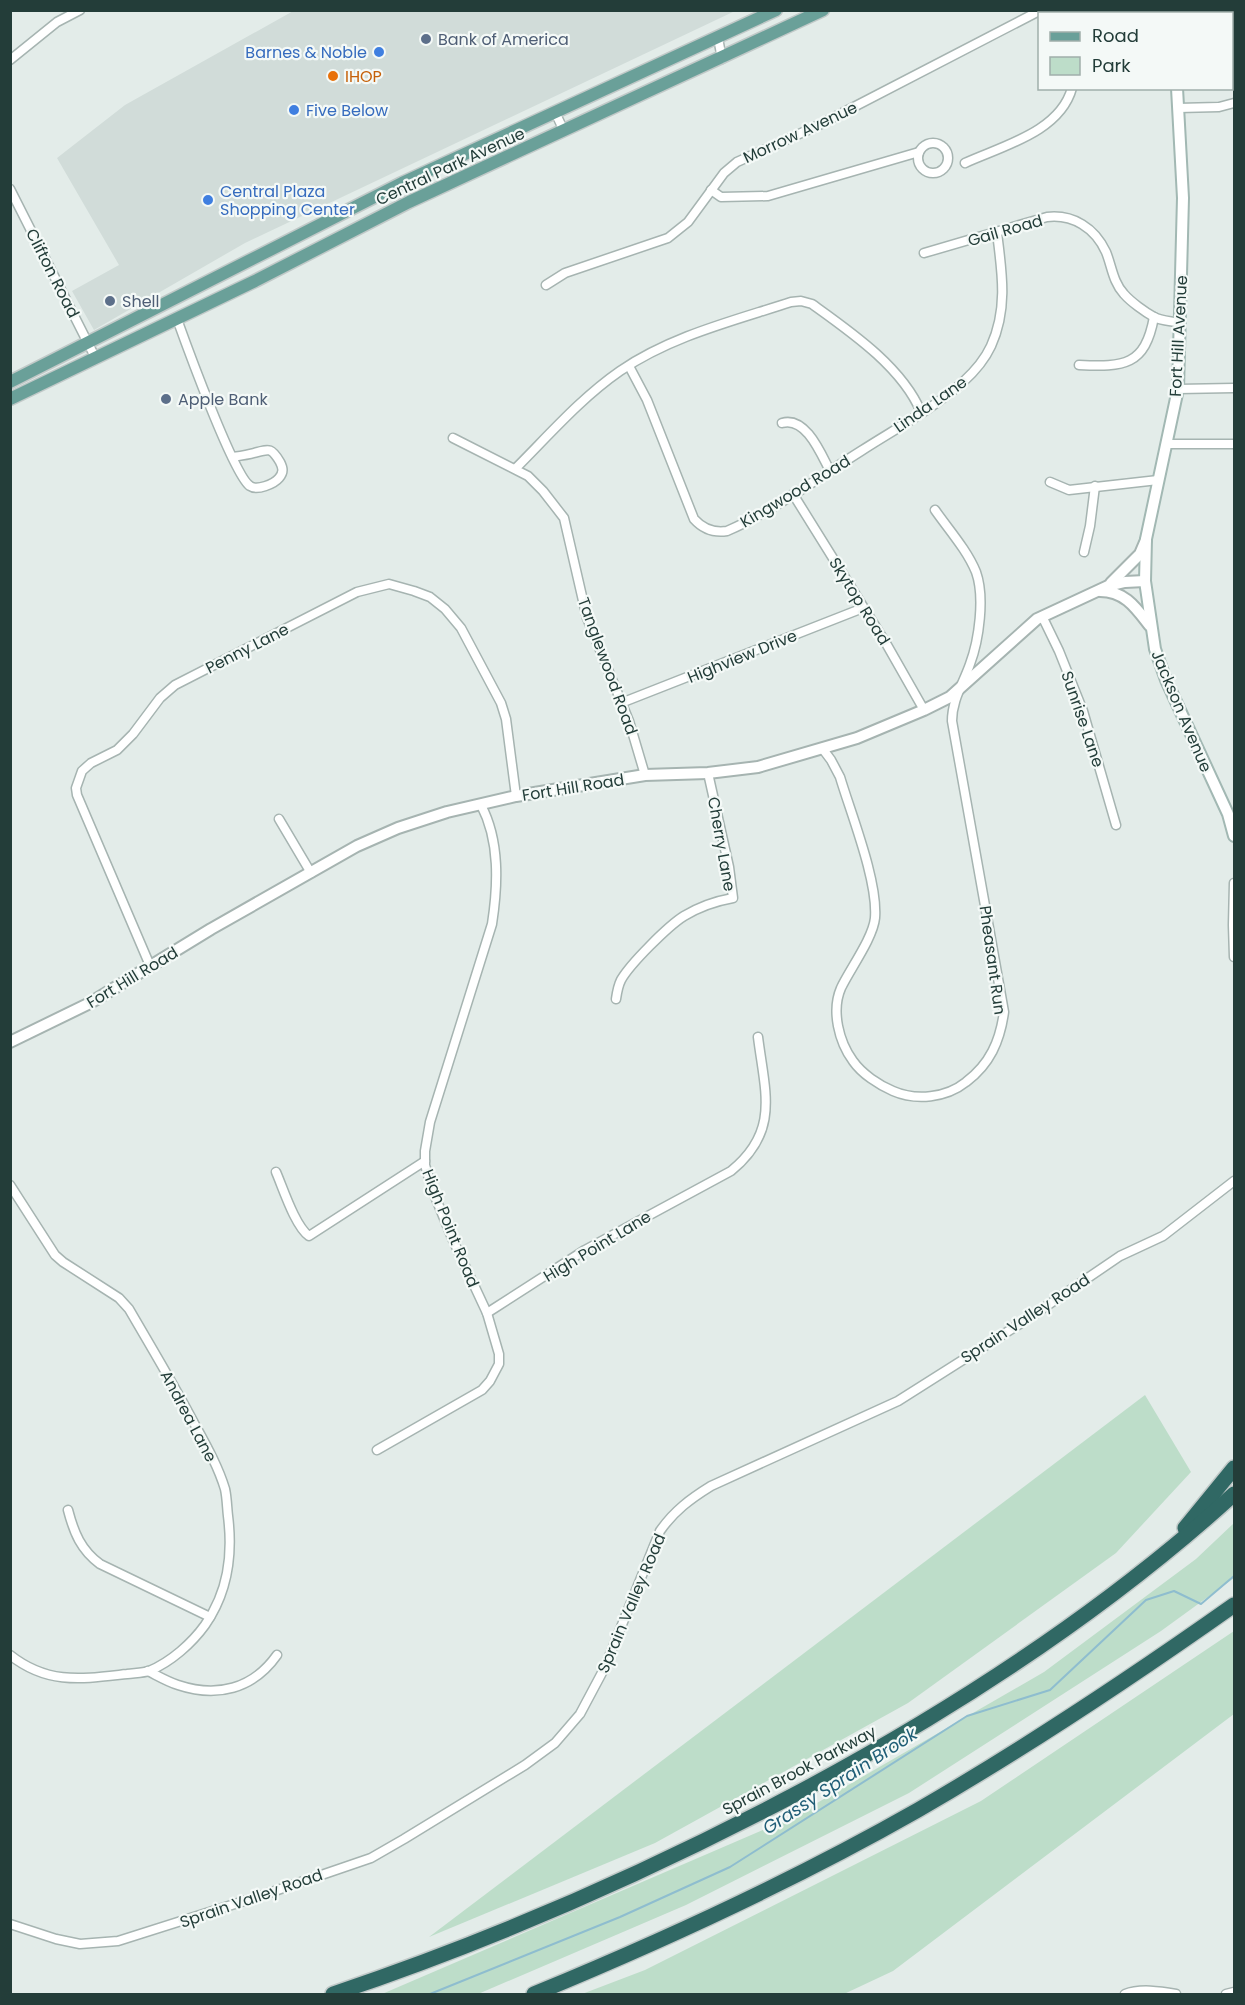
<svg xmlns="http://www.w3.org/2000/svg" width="1245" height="2005" font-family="Poppins,sans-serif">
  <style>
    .built { fill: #d1dcd9 }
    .green { fill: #bdddc9 }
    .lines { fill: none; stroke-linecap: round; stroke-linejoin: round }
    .stream { stroke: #8ebdcf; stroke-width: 2 }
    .minor-casing { stroke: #a6b4b1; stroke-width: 11 }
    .tertiary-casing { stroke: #a6b4b1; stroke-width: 14 }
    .secondary-casing { stroke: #a2b8b3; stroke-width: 14 }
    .primary-casing { stroke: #c1c9c8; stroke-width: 15 }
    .motorway-casing { stroke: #c1c9c8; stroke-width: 18 }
    .minor { stroke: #fff; stroke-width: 8 }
    .tertiary { stroke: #fff; stroke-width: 10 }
    .secondary { stroke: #fff; stroke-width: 10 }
    .primary { stroke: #6aa099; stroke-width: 12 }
    .motorway { stroke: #306864; stroke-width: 15 }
    .service-dot { fill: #5c6f8a; stroke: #f4f9f7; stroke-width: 2 }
    .shop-dot { fill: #3f7fe0; stroke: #f4f9f7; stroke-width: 2 }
    .food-dot { fill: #e8710a; stroke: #f4f9f7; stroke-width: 2 }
    .labels { text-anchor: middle; stroke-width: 4.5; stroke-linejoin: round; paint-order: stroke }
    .service-label { font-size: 16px; fill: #4e5e75; stroke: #f4f9f7; text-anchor: start }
    .shop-label { font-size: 16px; fill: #366cbe; stroke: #f4f9f7; text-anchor: start }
    .food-label { font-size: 16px; fill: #c56008; stroke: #f4f9f7; text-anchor: start }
    .street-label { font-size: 16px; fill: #233d39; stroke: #f4f9f7 }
    .water-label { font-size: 18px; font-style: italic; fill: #205e77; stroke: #f4f9f7 }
  </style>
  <rect width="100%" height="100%" fill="#e3ece9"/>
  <path class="built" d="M295 10H735V11L245 243 94 330 72 291 119 265 57 158 125 105Z"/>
  <g class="green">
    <path d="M1145 1395 1191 1472 1116 1553 908 1703 655 1843 429 1937Z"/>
    <path d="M1234 1523V1578L1161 1631 909 1793 686 1905 478 1994H382L791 1818 1044 1672 1196 1559Z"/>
    <path d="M1234 1631V1714L893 1971 844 1994H582L645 1970 981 1801Z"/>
  </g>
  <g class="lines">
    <path class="stream" d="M430 1994 620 1917 730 1867 967 1716 1050 1690 1146 1600 1174 1591 1201 1604 1234 1576"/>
    <defs>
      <g id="minor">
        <path d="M1084 14 1085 10"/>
        <path d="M718 38 722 59"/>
        <path d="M10 60 57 22 80 10"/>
        <path d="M1178 108 1219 107 1234 103"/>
        <path d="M555 112 564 131"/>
        <circle cx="933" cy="158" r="15"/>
        <path d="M965 163C1002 146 1060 132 1072 88"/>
        <path d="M10 189 95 357"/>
        <path d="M711 190 721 197 768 196 919 152"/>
        <path d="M924 253 1047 217C1073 214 1095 228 1106 252 1112 267 1113 282 1124 294 1131 302 1145 312 1154 317 1161 321 1172 321 1180 323"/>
        <path d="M546 285 565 273 668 238 688 222 724 173 737 162 819 125 1041 10"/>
        <path d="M177 319C186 344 234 476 250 486 257 491 274 484 279 478 284 472 283 468 280 462 271 447 269 449 254 453 247 455 239 456 232 457"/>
        <path d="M1079 365C1124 367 1145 366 1154 317"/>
        <path d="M629 366 647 400 694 519C703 529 714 533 727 531 773 511 818 478 861 451 895 429 933 409 963 382 974 372 985 359 991 346 1008 309 1002 272 997 233"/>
        <path d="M1178 389 1234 388"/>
        <path d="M782 423C806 416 821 454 830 471"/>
        <path d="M453 438 528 476 543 491 564 518 587 618 629 721 645 775"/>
        <path d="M1166 444H1234"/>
        <path d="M516 468C549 435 581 398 620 371 671 336 733 321 791 302L801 301 812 304C851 332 902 367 921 412"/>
        <path d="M1050 482 1069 490 1158 480"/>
        <path d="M793 494 887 645 924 710"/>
        <path d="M1084 552 1090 526 1095 486"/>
        <path d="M1042 616 1059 651 1083 711 1116 825"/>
        <path d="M621 703 863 608"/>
        <path d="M822 748 831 760 840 777C851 814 878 881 875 918 873 938 850 969 841 988 831 1011 839 1042 853 1061 862 1074 879 1085 893 1091 916 1101 946 1098 966 1082 990 1064 1000 1041 1004 1012L952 721C952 700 963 684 970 664 979 640 985 597 976 572 967 550 949 530 935 510"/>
        <path d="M279 819 311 873"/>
        <path d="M1234 883 1233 925 1234 957"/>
        <path d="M151 968 77 795 76 788 82 771 91 763 117 750 133 734 160 698 175 685 357 592 389 584 414 591 430 597 445 609 461 628 501 703 506 719 516 796"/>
        <path d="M616 999C617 992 618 986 621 980 630 964 668 926 684 916 699 907 716 901 733 898L729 867 708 773"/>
        <path d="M276 1172C283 1188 295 1226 309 1236L425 1161"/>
        <path d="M10 1185 55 1255 63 1262 119 1298 129 1309C151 1347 174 1385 194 1423 206 1445 218 1466 225 1489 227 1498 227 1508 228 1516 233 1556 228 1592 205 1625 192 1643 171 1662 149 1671 143 1673 134 1673 127 1674 82 1679 48 1685 10 1655"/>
        <path d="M487 1313 585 1250 731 1171C780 1131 765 1093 758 1037"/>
        <path d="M377 1450 482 1390 490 1381 499 1364V1354L487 1313 452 1238 432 1189 425 1165V1151L430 1122 492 924C498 885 500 841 481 805"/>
        <path d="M68 1510C74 1533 81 1550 100 1564L210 1617"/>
        <path d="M148 1671C158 1676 168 1682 178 1685 217 1698 253 1689 277 1655"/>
        <path d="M10 1924 56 1939 80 1944 118 1941 263 1895 371 1858 404 1839 525 1765 555 1743 580 1714 604 1669 660 1531C674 1511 690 1499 711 1486L898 1401 1026 1320 1120 1256 1163 1236 1234 1181"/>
        <path d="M1125 1994C1140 1988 1160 1991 1176 1994"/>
        <path d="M1226 1994 1234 1992"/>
      </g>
      <g id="tertiary">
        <path d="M1111 583 1140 554 1146 540"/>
        <path d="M1100 591C1125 591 1136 608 1150 626"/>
        <path d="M10 1042 90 1003 211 929 357 846 398 828 447 812 516 796 645 775 708 773 758 767 857 738 924 710 950 697 1037 619 1108 586 1125 582 1145 581"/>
      </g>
      <g id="secondary">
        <path d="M1187 14 1188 10"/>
        <path d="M1177 88 1183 198 1178 389 1146 539 1145 581 1155 649 1166 680 1228 814 1234 836"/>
      </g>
      <g id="primary">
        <path d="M10 382 402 183 776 10"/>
        <path d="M10 399 255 281 409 202 823 10"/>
      </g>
      <g id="motorway">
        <path d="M1185 1528 1234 1468"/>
        <path d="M333 1994C491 1941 644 1874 792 1796 950 1712 1102 1614 1234 1494"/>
        <path d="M534 1994C665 1940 795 1880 918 1810 1027 1747 1132 1677 1234 1605"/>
      </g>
    </defs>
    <use href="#minor" class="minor-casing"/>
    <use href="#tertiary" class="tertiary-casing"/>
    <use href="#secondary" class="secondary-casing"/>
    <use href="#primary" class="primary-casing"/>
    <use href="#motorway" class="motorway-casing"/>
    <use href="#minor" class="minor"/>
    <use href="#tertiary" class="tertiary"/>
    <use href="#secondary" class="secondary"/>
    <use href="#primary" class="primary"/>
    <use href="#motorway" class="motorway"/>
  </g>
  <g class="service-dot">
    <circle cx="426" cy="39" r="6"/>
    <circle cx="110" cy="301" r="6"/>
    <circle cx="166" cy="399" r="6"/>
  </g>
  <g class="shop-dot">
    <circle cx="379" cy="52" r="6"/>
    <circle cx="294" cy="110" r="6"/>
    <circle cx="208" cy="200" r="6"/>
  </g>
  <circle class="food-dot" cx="333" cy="76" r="6"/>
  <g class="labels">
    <g class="service-label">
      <text x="438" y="45">Bank of America</text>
      <text x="122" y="307">Shell</text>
      <text x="178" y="405">Apple Bank</text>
    </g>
    <g class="shop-label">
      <text x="367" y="58" text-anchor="end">Barnes &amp; Noble</text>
      <text x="306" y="116">Five Below</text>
      <text x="220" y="197">Central Plaza<tspan x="220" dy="18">Shopping Center</tspan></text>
    </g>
    <g class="food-label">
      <text x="345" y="82">IHOP</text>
    </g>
    <g class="street-label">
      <text transform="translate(800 132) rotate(-25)" y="6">Morrow Avenue</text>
      <text transform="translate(450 166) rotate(-25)" y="6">Central Park Avenue</text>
      <text transform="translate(1005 230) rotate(-16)" y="6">Gail Road</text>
      <text transform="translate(53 273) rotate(63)" y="6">Clifton Road</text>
      <text transform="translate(1178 336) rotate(-87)" y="6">Fort Hill Avenue</text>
      <text transform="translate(930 404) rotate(-35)" y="6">Linda Lane</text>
      <text transform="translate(795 491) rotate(-31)" y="6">Kingwood Road</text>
      <text transform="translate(860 601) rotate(58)" y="6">Skytop Road</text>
      <text transform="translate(247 648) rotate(-27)" y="6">Penny Lane</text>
      <text transform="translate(742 656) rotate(-22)" y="6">Highview Drive</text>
      <text transform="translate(608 666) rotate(70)" y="6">Tanglewood Road</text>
      <text transform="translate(1182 711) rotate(67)" y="6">Jackson Avenue</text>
      <text transform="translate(1083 719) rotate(71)" y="6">Sunrise Lane</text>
      <text transform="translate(573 787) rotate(-9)" y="6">Fort Hill Road</text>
      <text transform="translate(722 844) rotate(80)" y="6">Cherry Lane</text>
      <text transform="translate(993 960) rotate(82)" y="6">Pheasant Run</text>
      <text transform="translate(132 977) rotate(-31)" y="6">Fort Hill Road</text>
      <text transform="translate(451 1228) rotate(68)" y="6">High Point Road</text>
      <text transform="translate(597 1246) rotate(-31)" y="6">High Point Lane</text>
      <text transform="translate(1025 1318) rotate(-33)" y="6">Sprain Valley Road</text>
      <text transform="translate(189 1416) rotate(62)" y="6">Andrea Lane</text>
      <text transform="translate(631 1603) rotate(-67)" y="6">Sprain Valley Road</text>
      <text transform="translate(799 1770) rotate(-28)" y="6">Sprain Brook Parkway</text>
      <text transform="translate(251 1898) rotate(-19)" y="6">Sprain Valley Road</text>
    </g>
    <g class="water-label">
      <text transform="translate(840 1781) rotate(-33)" y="6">Grassy Sprain Brook</text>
    </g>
  </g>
  <rect width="1245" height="2005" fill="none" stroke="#233d39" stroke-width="24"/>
  <rect x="1038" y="12" width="195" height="78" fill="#f4f9f7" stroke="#a0aeab" stroke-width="1.5"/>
  <rect x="1050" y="32" width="30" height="9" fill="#6aa099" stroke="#a0aeab" stroke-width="1.5"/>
  <text x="1092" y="42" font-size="18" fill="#233d39">Road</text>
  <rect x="1050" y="57" width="30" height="18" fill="#bdddc9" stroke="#a0aeab" stroke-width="1.5"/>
  <text x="1092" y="72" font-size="18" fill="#233d39">Park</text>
</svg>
